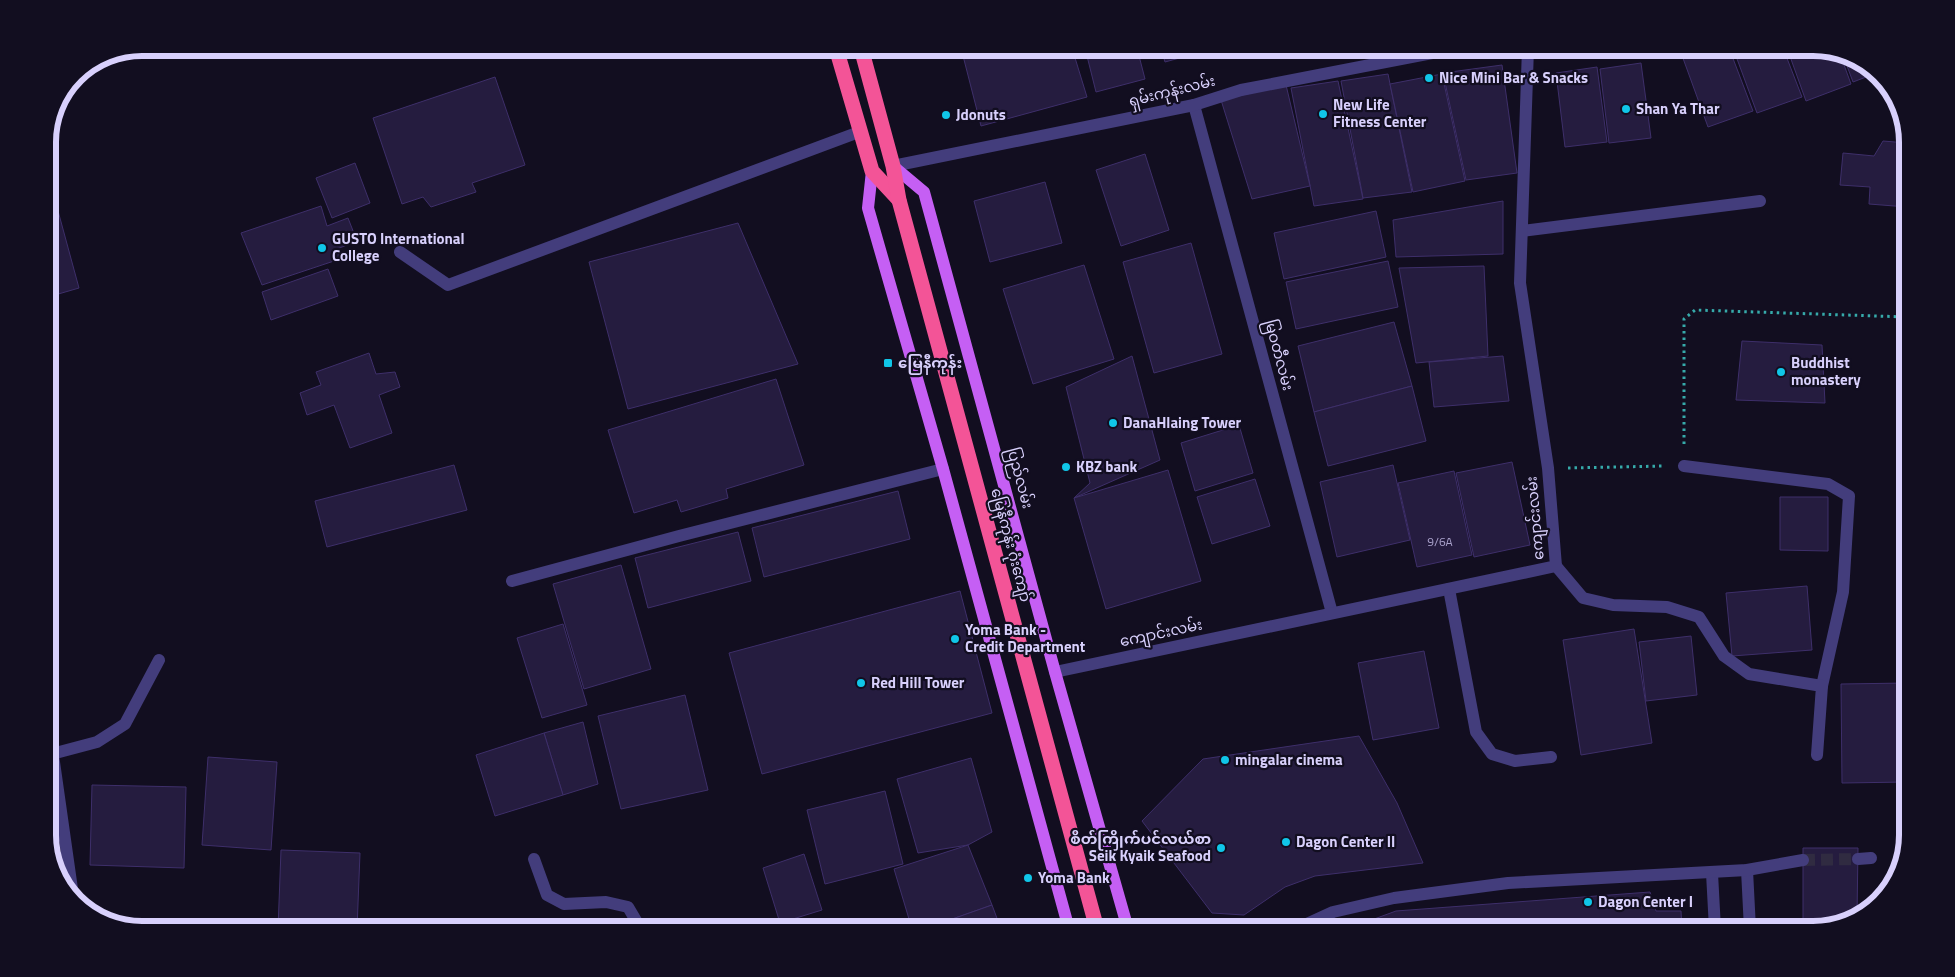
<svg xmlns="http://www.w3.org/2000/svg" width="1955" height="977" font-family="'Titillium Web','Noto Sans Myanmar',sans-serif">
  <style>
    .building { fill: #251c3f; stroke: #3e2f6a }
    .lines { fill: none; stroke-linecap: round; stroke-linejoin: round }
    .minor-tunnel { stroke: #302b41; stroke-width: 12; stroke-dasharray: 12 6; stroke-linecap: butt }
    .path { stroke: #36aaaa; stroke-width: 3; stroke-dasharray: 2.5 4; stroke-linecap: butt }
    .minor { stroke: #433d7c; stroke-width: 12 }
    .major { stroke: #c55ff4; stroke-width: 12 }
    .highway { stroke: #f35497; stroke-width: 15 }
    .poi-dot { fill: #10c6e8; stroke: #120e20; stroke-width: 2 }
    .labels { text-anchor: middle; stroke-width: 4.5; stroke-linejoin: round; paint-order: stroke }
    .number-label { font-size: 12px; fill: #aba3cd }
    .poi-label { font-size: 15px; font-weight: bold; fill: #d8d0fc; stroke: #120e20; text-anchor: start }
    .street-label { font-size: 15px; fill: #d8d0fc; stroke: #120e20 }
    .rim { fill: none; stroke: #d8d0fc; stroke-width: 6 }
  </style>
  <rect width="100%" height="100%" fill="#120e20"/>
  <g class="building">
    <path d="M961 48H1031V49L1072 48 1087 97 981 126Z"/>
    <path d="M1085 48H1137L1145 79 1096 92Z"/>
    <path d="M1161 48H1216L1165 62Z"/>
    <path d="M1687 48H1729L1753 111 1708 127 1680 50Z"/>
    <path d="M1733 48H1783L1802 97 1757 113Z"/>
    <path d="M1787 48H1812L1840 54 1851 84 1806 101Z"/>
    <path d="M1843 55 1854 57 1874 74 1853 82Z"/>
    <path d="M1641 63 1651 138 1609 143 1600 69Z"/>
    <path d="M1502 65 1517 173 1466 180 1443 73Z"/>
    <path d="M1597 67 1607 142 1565 147 1556 73Z"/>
    <path d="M1388 74 1412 192 1363 198 1341 81Z"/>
    <path d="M1442 74 1465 181 1413 192 1390 84Z"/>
    <path d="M495 77 525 165 472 183 476 192 431 207 423 197 402 204 373 118Z"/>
    <path d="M1338 81 1363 199 1314 206 1291 88Z"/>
    <path d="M1286 85 1310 186 1252 199 1221 100Z"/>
    <path d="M1883 141 1907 143V207L1869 204 1870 187 1840 185 1843 153 1874 156Z"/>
    <path d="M1145 154 1169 230 1121 246 1096 170Z"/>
    <path d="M355 163 370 203 332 218 316 178Z"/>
    <path d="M48 174 79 288 48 297Z"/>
    <path d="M1045 182 1062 243 990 262 974 201Z"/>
    <path d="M1503 201V254L1396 257 1393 220Z"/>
    <path d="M321 206 327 226 348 218 357 241 337 249 340 259 262 285 241 233Z"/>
    <path d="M1376 211 1386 257 1284 279 1274 233Z"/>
    <path d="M738 223 798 364 628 409 589 262Z"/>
    <path d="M1191 243 1222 354 1154 373 1123 262Z"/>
    <path d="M1388 261 1398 307 1296 329 1286 282Z"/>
    <path d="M1084 265 1114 359 1033 384 1003 289Z"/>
    <path d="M1484 266 1488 356 1416 363 1399 268Z"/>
    <path d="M328 269 338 296 271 320 262 292Z"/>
    <path d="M1394 322 1412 386 1314 412 1298 346Z"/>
    <path d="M1742 341 1822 345 1825 403 1736 400Z"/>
    <path d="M369 353 376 374 395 372 400 387 379 395 392 433 350 448 334 405 307 415 300 393 321 385 316 372Z"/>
    <path d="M1132 356 1160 460 1074 498 1090 483 1066 387Z"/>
    <path d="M1503 356 1509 401 1434 407 1429 362Z"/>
    <path d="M776 379 804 465 726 489 728 498 681 512 677 500 634 513 608 430Z"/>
    <path d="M1412 386 1426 441 1328 466 1314 412Z"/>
    <path d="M1239 425 1253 473 1195 491 1181 443Z"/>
    <path d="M1512 462 1530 545 1474 557 1456 473Z"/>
    <path d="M454 465 467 510 327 547 315 501Z"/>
    <path d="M1393 465 1410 540 1337 557 1320 482Z"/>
    <path d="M1168 470 1201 581 1106 609 1074 498Z"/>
    <path d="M1454 471 1472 555 1417 567 1398 483Z"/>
    <path d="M1255 479 1270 526 1212 544 1197 497Z"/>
    <path d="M898 491 910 539 764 577 752 528Z"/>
    <path d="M1780 497H1828V551L1780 550Z"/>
    <path d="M738 532 751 581 648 608 635 558Z"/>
    <path d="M621 565 651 669 584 689 553 584Z"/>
    <path d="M1807 586 1812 650 1732 656 1726 593Z"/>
    <path d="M960 591 992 713 762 774 729 653Z"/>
    <path d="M563 624 587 705 542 718 517 638Z"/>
    <path d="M1634 629 1652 743 1581 755 1563 640Z"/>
    <path d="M1691 636 1697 695 1646 701 1639 642Z"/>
    <path d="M1424 651 1439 728 1373 740 1358 663Z"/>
    <path d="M1907 683V782L1842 783 1841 684Z"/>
    <path d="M685 695 708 790 621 809 598 716Z"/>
    <path d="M583 722 598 784 563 795 544 733Z"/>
    <path d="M544 733 563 795 495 816 476 755Z"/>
    <path d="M1359 736 1397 803 1423 863 1315 876 1285 887 1244 915 1212 913 1142 821 1203 759Z"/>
    <path d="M208 757 277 762 271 850 202 845Z"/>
    <path d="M971 758 992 832 968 845 918 853 897 779Z"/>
    <path d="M92 785 186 787 184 868 90 865Z"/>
    <path d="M885 791 903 864 825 884 807 810Z"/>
    <path d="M968 845 992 905 924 929H912L894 869Z"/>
    <path d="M1803 848H1858L1857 916 1814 929H1803Z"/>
    <path d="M281 850 360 853 357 929H278Z"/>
    <path d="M804 854 822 910 780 923 763 868Z"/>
    <path d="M1650 892 1656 911H1681L1682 929H1347L1396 911Z"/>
    <path d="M992 905 1001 929H924Z"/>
    <path d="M596 921 599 929H570Z"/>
  </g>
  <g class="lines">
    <path class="minor-tunnel" d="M1803 860 1858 859"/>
    <g class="path">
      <path d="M1684 444V319L1695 310 1907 317"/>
      <path d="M1568 468 1665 466"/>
    </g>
    <g class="minor">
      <path d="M1194 105 1332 613"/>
      <path d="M893 166 1194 105 1241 90 1458 48"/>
      <path d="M1522 231 1760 201"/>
      <path d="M400 252 448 285 859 132"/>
      <path d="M1684 466 1828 484 1849 496 1843 592 1822 686"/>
      <path d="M1556 566 1583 598 1613 605 1667 607 1699 617 1724 656 1749 674 1822 686 1817 755"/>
      <path d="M512 581 679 536 943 469"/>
      <path d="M1449 589 1476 732 1492 754 1515 761 1551 757"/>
      <path d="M1055 672 1556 566 1548 468 1520 283 1528 48"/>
      <path d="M48 755 97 742 125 724 159 660"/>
      <path d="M53 755 73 896"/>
      <path d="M534 859 547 895 564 904 606 902 628 907 641 929"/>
      <path d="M1858 859 1871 858"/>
      <path d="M1747 870 1750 929"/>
      <path d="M1712 873 1715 929"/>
      <path d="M1296 929 1333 912 1394 898 1508 883 1747 870 1803 860"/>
    </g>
    <g class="major">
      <path d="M893 166 924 192 1055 672 1128 929"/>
      <path d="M872 171 868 208 943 469 1069 929"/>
    </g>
    <g class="highway">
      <path d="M836 48 872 171 899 200"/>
      <path d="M861 48 893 166 899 200 1097 929"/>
    </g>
  </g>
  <g class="poi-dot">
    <circle cx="1429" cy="78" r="5"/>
    <circle cx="1626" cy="109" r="5"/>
    <circle cx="1323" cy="114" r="5"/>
    <circle cx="946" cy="115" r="5"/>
    <circle cx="322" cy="248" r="5"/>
    <rect x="883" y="358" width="10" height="10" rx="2.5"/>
    <circle cx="1781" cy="372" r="5"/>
    <circle cx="1113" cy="423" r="5"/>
    <circle cx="1066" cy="467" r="5"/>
    <circle cx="955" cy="639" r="5"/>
    <circle cx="861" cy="683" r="5"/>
    <circle cx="1225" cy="760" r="5"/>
    <circle cx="1286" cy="842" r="5"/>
    <circle cx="1221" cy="848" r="5"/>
    <circle cx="1028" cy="878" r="5"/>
    <circle cx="1588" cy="902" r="5"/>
  </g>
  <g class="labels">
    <g class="number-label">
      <text x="1440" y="546">9/6A</text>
    </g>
    <g class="poi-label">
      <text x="1439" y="83">Nice Mini Bar &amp; Snacks</text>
      <text x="1333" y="110">New Life<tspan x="1333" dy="17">Fitness Center</tspan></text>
      <text x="1636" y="114">Shan Ya Thar</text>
      <text x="956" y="120">Jdonuts</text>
      <text x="332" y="244">GUSTO International<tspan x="332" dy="17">College</tspan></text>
      <text x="898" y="368">မြေနီကုန်း</text>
      <text x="1791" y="368">Buddhist<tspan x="1791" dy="17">monastery</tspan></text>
      <text x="1123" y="428">DanaHlaing Tower</text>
      <text x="1076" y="472">KBZ bank</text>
      <text x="965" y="635">Yoma Bank -<tspan x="965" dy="17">Credit Department</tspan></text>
      <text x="871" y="688">Red Hill Tower</text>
      <text x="1235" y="765">mingalar cinema</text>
      <text x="1211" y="844" text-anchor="end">စိတ်ကြိုက်ပင်လယ်စာ<tspan x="1211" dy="17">Seik Kyaik Seafood</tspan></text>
      <text x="1296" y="847">Dagon Center II</text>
      <text x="1038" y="883">Yoma Bank</text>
      <text x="1598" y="907">Dagon Center I</text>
    </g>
    <g class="street-label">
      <text transform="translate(1172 91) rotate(-14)" y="5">ရှမ်းကုန်းလမ်း</text>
      <text transform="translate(1279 355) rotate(75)" y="5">မြဝတီလမ်း</text>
      <text transform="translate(1020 478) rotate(75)" y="5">ပြည်လမ်း</text>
      <text transform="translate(1535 518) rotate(-95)" y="5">ကျောင်းလမ်း</text>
      <text transform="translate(1011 545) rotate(75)" y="5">မြေနီကုန်း ဂုံးကျော်</text>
      <text transform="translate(1161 633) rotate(-12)" y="5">ကျောင်းလမ်း</text>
    </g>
  </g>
  <path d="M0 0H1955V977H0ZM142 56H1813A86 86 0 0 1 1899 142V835A86 86 0 0 1 1813 921H142A86 86 0 0 1 56 835V142A86 86 0 0 1 142 56Z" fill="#120e20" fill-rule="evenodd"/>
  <path class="rim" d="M142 56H1813A86 86 0 0 1 1899 142V835A86 86 0 0 1 1813 921H142A86 86 0 0 1 56 835V142A86 86 0 0 1 142 56Z"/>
</svg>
